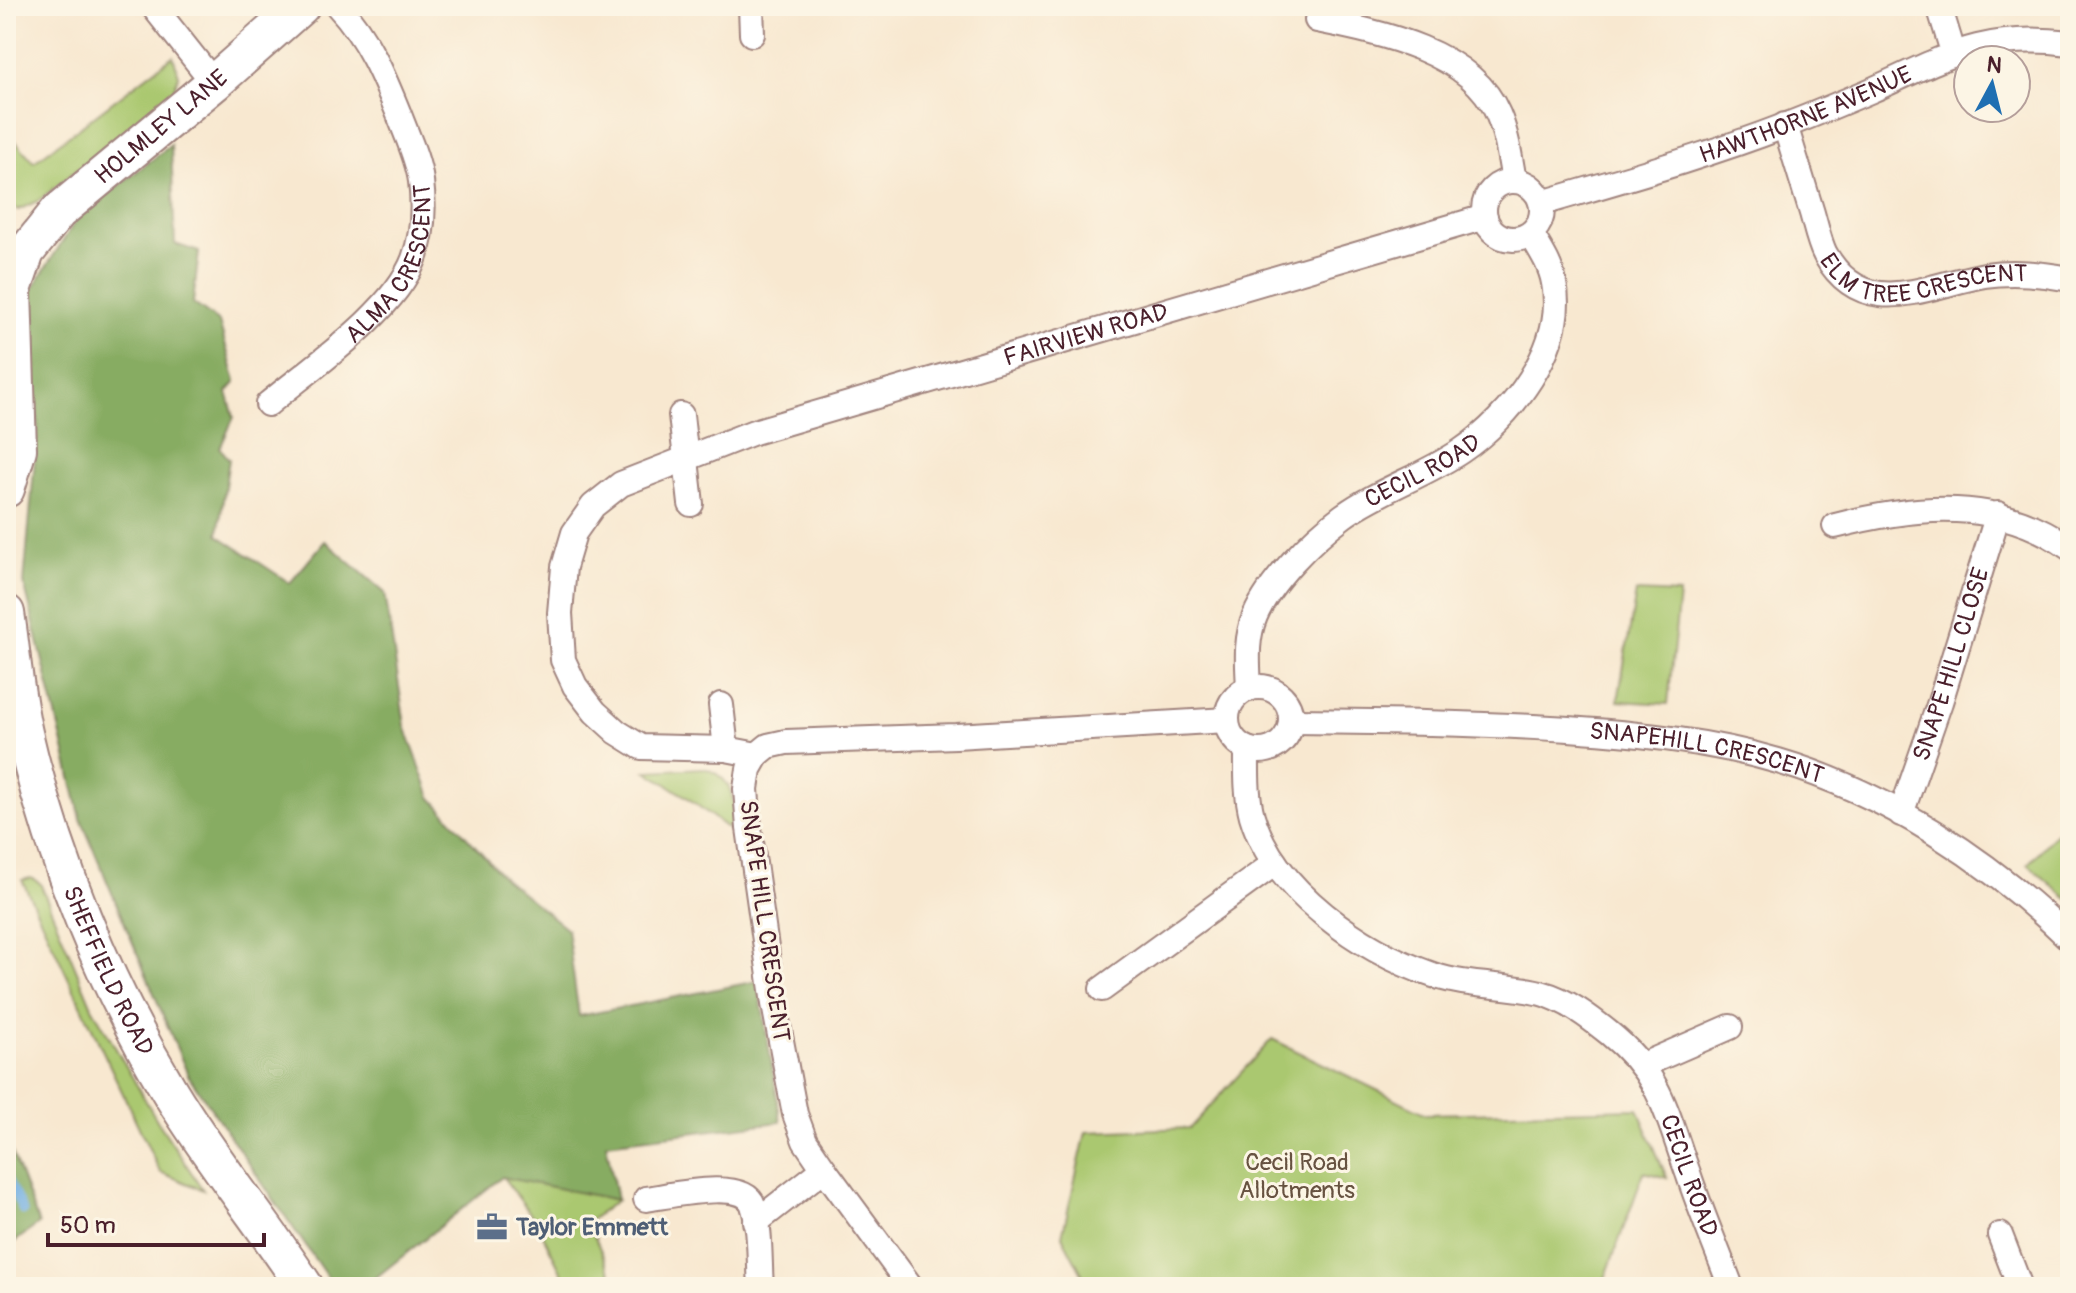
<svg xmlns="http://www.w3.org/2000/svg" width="2076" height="1293" font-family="Pangolin,sans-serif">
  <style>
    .green { fill: #aac870; stroke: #7a744e; stroke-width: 2 }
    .forest { fill: #87ac62; stroke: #686646; stroke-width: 2 }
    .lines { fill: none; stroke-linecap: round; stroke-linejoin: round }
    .stream { stroke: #70ade2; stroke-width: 9 }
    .minor-casing { stroke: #a1847e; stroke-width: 28 }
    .secondary-casing { stroke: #a1847e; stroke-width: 40 }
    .minor { stroke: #fff; stroke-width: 24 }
    .secondary { stroke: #fff; stroke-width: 36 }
    .labels { text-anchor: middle; stroke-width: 6; stroke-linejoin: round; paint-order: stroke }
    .street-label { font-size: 24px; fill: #4a1f2b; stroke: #fcf5e5 }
    .park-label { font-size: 24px; fill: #675240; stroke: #fcf5e5 }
    .service-label { font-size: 24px; font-weight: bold; fill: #4e5e75; stroke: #fcf5e5; text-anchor: start }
  </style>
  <rect width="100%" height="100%" fill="#fcf5e5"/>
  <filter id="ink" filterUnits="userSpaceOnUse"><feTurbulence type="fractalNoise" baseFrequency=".0125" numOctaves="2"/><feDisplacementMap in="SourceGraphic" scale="16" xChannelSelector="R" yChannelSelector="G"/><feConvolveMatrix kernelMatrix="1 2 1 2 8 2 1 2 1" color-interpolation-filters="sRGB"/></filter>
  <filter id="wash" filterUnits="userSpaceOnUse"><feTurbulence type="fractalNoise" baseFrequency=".006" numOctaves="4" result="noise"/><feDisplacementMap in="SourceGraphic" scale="32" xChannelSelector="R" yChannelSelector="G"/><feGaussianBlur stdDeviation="1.8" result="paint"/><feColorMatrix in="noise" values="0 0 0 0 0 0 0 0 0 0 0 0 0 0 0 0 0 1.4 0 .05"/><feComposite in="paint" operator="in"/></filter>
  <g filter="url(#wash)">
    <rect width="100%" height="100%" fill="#f8e8d0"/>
    <g class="green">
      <path d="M173 56 179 75 172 94 38 201 18 210 6 202V131L34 162Z"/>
      <path d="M1636 592 1679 594 1668 704 1618 701Z"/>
      <path d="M703 768C738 778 733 805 736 835L688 798 647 771Z"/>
      <path d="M2070 818V901L2028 864Z"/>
      <path d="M31 878 40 883 92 1007 158 1122 203 1190 160 1172 22 880Z"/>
      <path d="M1272 1039 1426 1114 1638 1109 1667 1178 1644 1172 1602 1287H1089L1062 1236 1086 1132 1190 1128Z"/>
      <path d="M502 1176 617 1200 588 1222 617 1287H569L536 1221Z"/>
    </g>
    <g class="forest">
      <path d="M171 145 175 244 199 252 193 303 219 322 236 382 227 392 234 417 220 448 229 459 218 535 290 583 325 541 385 593 405 726 431 797 504 878 567 929 579 1016 758 981 781 1122 606 1143 617 1200 502 1177 364 1287H334L188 1075 81 819 24 583 38 423 26 299 78 217Z"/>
      <path d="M6 1137 39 1224 6 1248Z"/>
    </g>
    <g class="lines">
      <path class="stream" d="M6 1177 23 1211"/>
    </g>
  </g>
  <g filter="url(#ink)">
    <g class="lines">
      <defs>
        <g id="minor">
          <path d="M153 6 214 83"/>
          <path d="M751 6 752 34"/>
          <path d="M1939 6 1953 52"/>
          <path d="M1317 20C1376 32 1471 50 1498 114 1507 135 1510 158 1514 181"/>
          <path id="s1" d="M1785 125C1794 155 1803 184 1812 213 1816 227 1819 242 1825 254 1864 323 1926 285 1985 275 2011 271 2044 274 2070 279"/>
          <circle cx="1513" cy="210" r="29"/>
          <path id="s2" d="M1542 203C1624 179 1707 156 1787 125 1815 114 1844 102 1872 90 1946 57 1984 32 2070 43"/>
          <path id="s3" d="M268 404C311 368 394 312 414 259 423 235 424 206 421 181 418 159 408 138 400 117 384 77 368 38 338 6"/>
          <path d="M681 415 691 504"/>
          <path d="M1835 526C1916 505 1999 497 2070 548"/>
          <circle cx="1259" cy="719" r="32"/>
          <path id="s4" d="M1249 689C1248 664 1245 640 1255 616 1270 581 1312 539 1343 516 1379 490 1424 476 1461 451 1510 418 1567 347 1554 283 1551 265 1540 249 1531 234"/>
          <path d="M721 705 726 749"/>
          <path id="s5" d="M1291 721C1384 722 1477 723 1569 729 1640 734 1710 741 1778 761 1887 793 1990 861 2070 939"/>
          <path id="s6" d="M1247 749C1247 771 1246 794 1252 816 1274 891 1362 951 1433 975 1468 987 1506 984 1541 993 1567 1000 1589 1017 1609 1033 1662 1076 1666 1113 1688 1173 1701 1212 1717 1249 1731 1287"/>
          <path id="s7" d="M757 755 726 749 641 747 617 732 595 712 575 686 563 660 560 613 564 567 574 533 593 506 621 484 754 432 1485 217"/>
          <path id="s8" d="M1901 814 1940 702 1998 514"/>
          <path d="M1102 989 1275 863"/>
          <path d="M1643 1065 1730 1027"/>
          <path d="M646 1199C669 1196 744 1178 753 1205 761 1229 759 1262 761 1287"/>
          <path d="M756 1222 824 1169"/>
          <path d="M2000 1235 2020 1287"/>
          <path d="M911 1287 824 1169 805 1141 795 1114 774 1004 749 828 746 789 749 769 757 755 768 746 786 742 956 736 1227 720"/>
        </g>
        <g id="secondary">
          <path id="s9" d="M6 489 18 449 13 290 26 252 58 212 214 83 301 6"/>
          <path id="s10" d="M6 613C12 653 15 694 24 733 53 858 104 983 170 1092 211 1160 262 1221 305 1287"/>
        </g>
      </defs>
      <use href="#minor" class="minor-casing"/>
      <use href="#secondary" class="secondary-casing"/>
      <use href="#minor" class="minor"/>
      <use href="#secondary" class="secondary"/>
    </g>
  </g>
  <defs>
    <symbol id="office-bare" viewBox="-9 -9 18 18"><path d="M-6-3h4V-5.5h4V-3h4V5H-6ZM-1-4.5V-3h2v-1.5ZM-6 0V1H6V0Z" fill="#5c6f8a" stroke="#fcf5e5" stroke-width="2.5" paint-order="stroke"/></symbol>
  </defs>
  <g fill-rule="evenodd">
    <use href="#office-bare" x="470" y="1205" width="44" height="44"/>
  </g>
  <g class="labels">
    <g class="street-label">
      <text dy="8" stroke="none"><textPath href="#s2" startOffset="278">HAWTHORNE AVENUE</textPath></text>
      <text dy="8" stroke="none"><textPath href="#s9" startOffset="426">HOLMLEY LANE</textPath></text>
      <text dy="8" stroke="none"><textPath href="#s3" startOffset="194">ALMA CRESCENT</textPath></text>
      <text dy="8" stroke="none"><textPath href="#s1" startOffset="246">ELM TREE CRESCENT</textPath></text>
      <text dy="8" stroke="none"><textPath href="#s7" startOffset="922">FAIRVIEW ROAD</textPath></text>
      <text dy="8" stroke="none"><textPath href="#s4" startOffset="300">CECIL ROAD</textPath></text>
      <text dy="8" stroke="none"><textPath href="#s8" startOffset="158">SNAPE HILL CLOSE</textPath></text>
      <text dy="8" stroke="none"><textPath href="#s5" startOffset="418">SNAPEHILL CRESCENT</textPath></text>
      <text transform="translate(765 921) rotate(82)" y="8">SNAPE HILL CRESCENT</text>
      <text dy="8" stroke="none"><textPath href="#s10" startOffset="374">SHEFFIELD ROAD</textPath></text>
      <text dy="8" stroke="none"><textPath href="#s6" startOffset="672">CECIL ROAD</textPath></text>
    </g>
    <g class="park-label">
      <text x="1297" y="1170">Cecil Road<tspan x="1297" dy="28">Allotments</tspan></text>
    </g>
    <g class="service-label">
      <text x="516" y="1235">Taylor Emmett</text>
    </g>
  </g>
  <rect width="2076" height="1293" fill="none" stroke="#fcf5e5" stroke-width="32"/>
  <g transform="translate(1992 84) rotate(7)"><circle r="38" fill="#fcf5e5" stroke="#b59f9b" stroke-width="2"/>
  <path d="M0-6L14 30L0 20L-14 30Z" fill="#1f6fb2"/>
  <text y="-12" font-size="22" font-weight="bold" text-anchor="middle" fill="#4a1f2b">N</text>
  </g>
  <path d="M48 1233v12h216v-12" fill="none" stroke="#4a1f2b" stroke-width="4"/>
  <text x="60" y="1233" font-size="24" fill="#4a1f2b" stroke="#fcf5e5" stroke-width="6" paint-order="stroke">50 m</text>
</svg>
